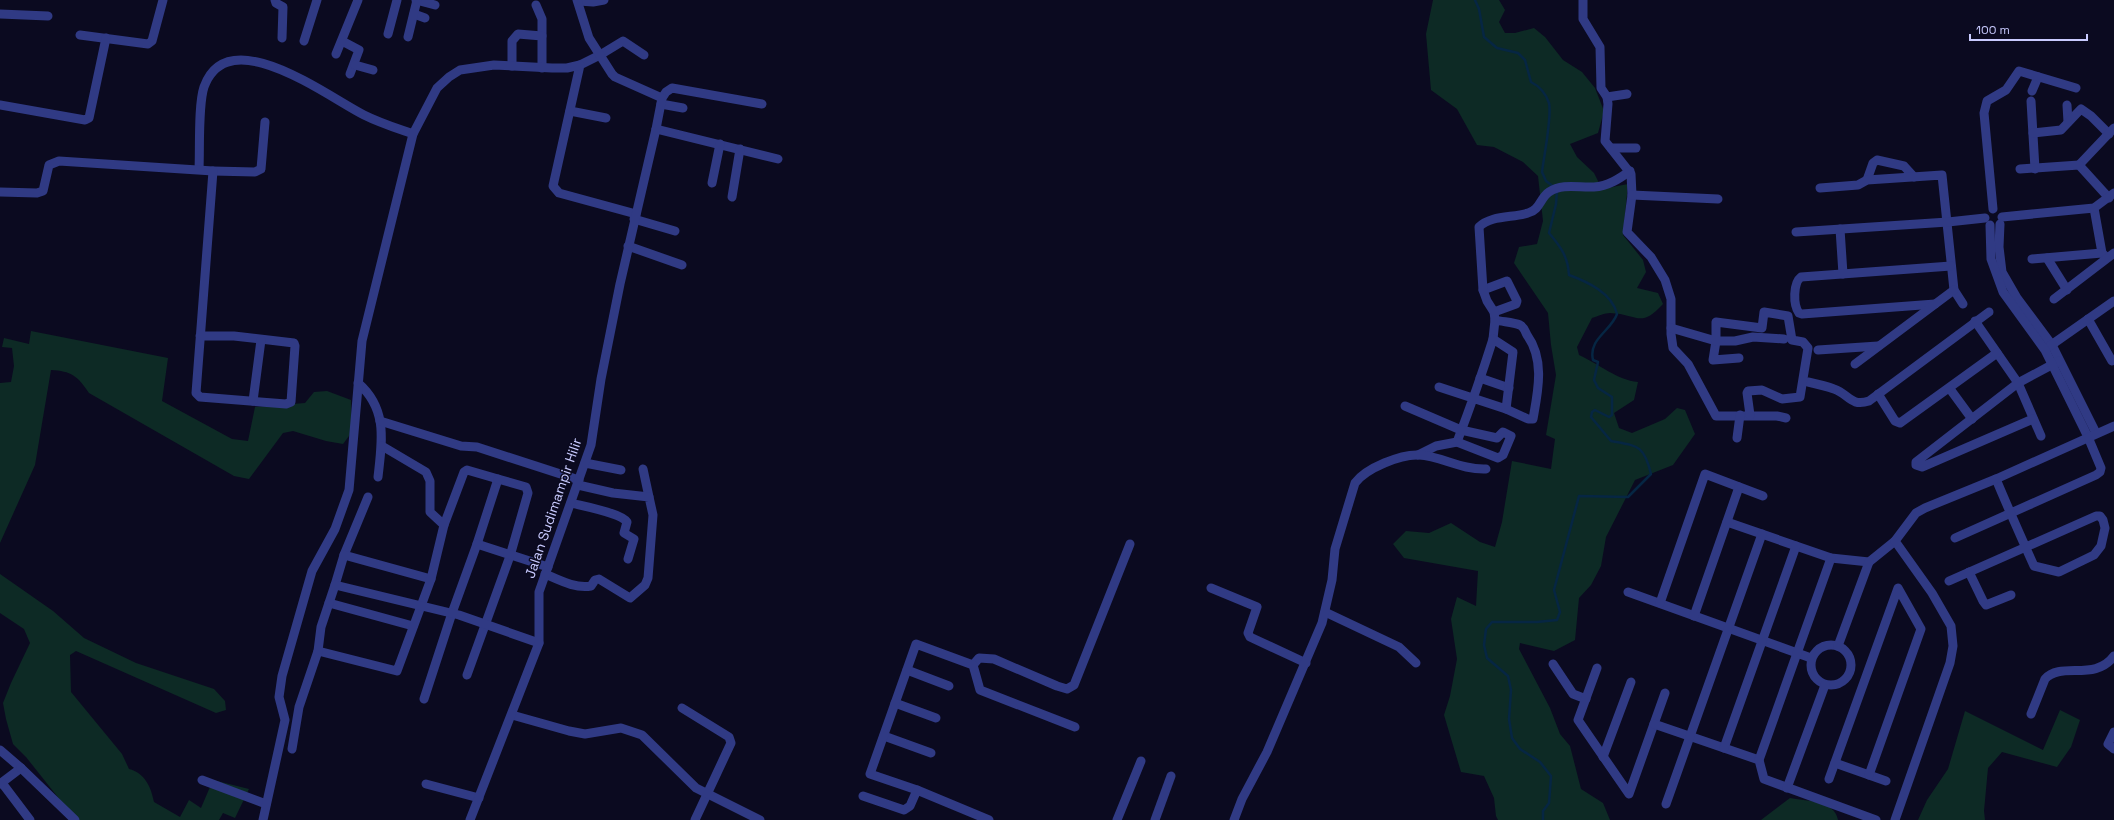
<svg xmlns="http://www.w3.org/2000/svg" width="2114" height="820" font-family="'Space Grotesk',sans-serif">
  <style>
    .green { fill: #0d2a25 }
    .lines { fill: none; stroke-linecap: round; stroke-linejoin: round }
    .stream { stroke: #062643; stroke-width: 2.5 }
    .minor { stroke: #303a84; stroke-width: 9 }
    .labels { text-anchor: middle; stroke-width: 3; stroke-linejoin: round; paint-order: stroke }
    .street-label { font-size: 14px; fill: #c9cbff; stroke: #0b0a20 }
  </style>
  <rect width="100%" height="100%" fill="#0b0a20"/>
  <g class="green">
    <path d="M1433 0H1499L1505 10 1499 22 1505 33H1515L1534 28 1545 37 1563 60 1582 72 1595 88 1604 111 1598 133 1570 144 1577 157 1594 173 1602 189 1628 184 1623 235 1643 260 1646 272 1637 288 1658 293 1663 304C1640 329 1638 314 1610 313 1605 313 1598 316 1592 318L1577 347 1579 355C1599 364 1617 380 1638 382L1634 400 1614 413 1619 428 1632 433 1665 419 1677 408 1685 410 1695 434 1673 465 1635 480 1606 537 1601 566 1591 585 1579 598 1575 640 1554 651 1520 643 1519 649 1550 708 1560 734 1570 746 1581 789 1603 803 1610 820H1498L1496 816 1494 798 1484 776 1461 772 1444 715 1450 696 1457 659 1451 619 1457 597 1476 606 1478 571 1404 558 1393 544 1406 531 1429 533 1451 523 1480 542 1495 547 1502 522 1512 461 1551 469 1555 439 1546 435 1556 375 1551 345 1548 313 1514 263 1519 247 1537 244 1543 221 1538 176 1523 162 1494 147 1477 145 1457 109 1431 90 1426 34Z"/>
    <path d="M31 331 168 358 162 401 232 439 248 441 255 407 305 403 314 392 327 391 351 400 352 432 343 444 326 441 293 431 283 433 249 479 234 476 89 393C78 376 71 371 51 370L35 465 0 543V383L11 382 14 366 12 348 2 347 4 338 29 344Z"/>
    <path d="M0 574 53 611 84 638 136 663 214 689 225 701 226 710 216 713 76 651 70 655 71 692 122 754 129 769C145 773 151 787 154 802L180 817 189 800 201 808 213 780 249 789 235 818 223 813 219 820H76L26 757 13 744 6 719 3 703 11 683 30 643 24 629 0 613Z"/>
    <path d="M2060 710 2080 720 2071 747 2057 767 2002 752 1988 768 1984 811 1985 820H1918L1927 800 1948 769 1965 711 2043 750Z"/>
    <path d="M1790 798C1805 801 1835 800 1838 820H1761Z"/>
  </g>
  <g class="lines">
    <g class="stream">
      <path d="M1475 0 1479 9 1484 37 1497 48 1518 53 1525 60 1531 82C1539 86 1546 94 1549 103 1552 118 1544 155 1542 172L1546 181 1554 187"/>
      <path d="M1543 820V811L1549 803 1551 776 1540 762 1520 749 1512 738 1509 719 1511 690 1508 676 1487 658 1484 645 1486 629 1492 622H1537L1557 620 1560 612 1554 590 1579 496 1628 497 1651 474C1644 445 1638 446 1611 441L1591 417 1592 412 1595 410 1609 417 1612 415V397L1598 388 1594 380 1598 362 1593 360C1588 339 1611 331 1617 314 1612 293 1588 282 1569 275 1568 257 1561 247 1549 233L1556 204 1557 191"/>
    </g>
    <g class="minor">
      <path d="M275 0 276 3 283 7 282 38"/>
      <path d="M416 0 435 5"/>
      <path d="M1583 0V19L1600 47 1601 88 1607 97 1608 104 1605 141 1631 174 1632 195 1627 232 1651 257 1665 280 1671 299V334L1673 348 1688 364 1716 416H1777L1786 418"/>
      <path d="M579 1 593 2 604 0"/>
      <path d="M536 5 542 19V36"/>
      <path d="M0 14 48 16"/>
      <path d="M414 14 425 18"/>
      <path d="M388 34 397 0"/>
      <path d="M80 35 148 44 152 41 163 0"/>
      <path d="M408 37 417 0"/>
      <path d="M304 41 317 0"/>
      <path d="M342 41 359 50 350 74"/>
      <path d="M336 54 358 0"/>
      <path d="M355 65 373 70"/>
      <path d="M512 66V41L518 34 542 36V68"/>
      <path d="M2032 91 2038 77"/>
      <path d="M1607 97 1627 94"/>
      <path d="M662 98 666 92 672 88 762 104"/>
      <path d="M2031 101 2035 169"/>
      <path d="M661 104 683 108"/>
      <path d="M0 105 85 120 89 118 106 38"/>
      <path d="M2067 105 2068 122"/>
      <path d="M570 111 606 118"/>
      <path d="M656 129 778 159"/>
      <path d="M2033 133 2061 130 2081 109 2091 116 2109 134"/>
      <path d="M1611 148H1636"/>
      <path d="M2079 165 2114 128"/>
      <path d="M199 169C200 149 198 105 204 87 228 20 328 97 364 115 380 123 396 128 413 134"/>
      <path d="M2020 169 2079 165 2109 198"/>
      <path d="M213 171 255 172 261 169 265 122"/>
      <path d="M1867 180 1873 163 1877 160 1904 166 1914 177"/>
      <path d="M712 183 720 144"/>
      <path d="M1820 188 1858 185 1867 180 1942 175 1954 290 1963 304"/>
      <path d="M0 192 37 193 43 191 49 165 59 161 213 171 196 393 200 397 286 404 291 402 295 346 294 343 234 336H200"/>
      <path d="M1632 195 1718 199"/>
      <path d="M732 197 740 149"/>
      <path d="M2094 208 2102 253 2105 256"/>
      <path d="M1993 209 1984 113 1987 101 2006 90 2019 71 2076 88"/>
      <path d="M636 214 559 193 553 186 580 65 600 55 623 41 644 55"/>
      <path d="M2002 217 2094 208 2114 193"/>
      <path d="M634 219 675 231"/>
      <path d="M2000 224 1999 247 2002 272 2017 298 2052 345 2096 433"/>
      <path d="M1840 229 1843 274"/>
      <path d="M1796 232 1948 222 1985 218"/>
      <path d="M628 246 682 265"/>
      <path d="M2047 258 2067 290"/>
      <path d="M2032 259 2102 253"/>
      <path d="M1483 290 1507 281 1517 301 1516 304 1494 312"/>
      <path d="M2054 299 2114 253"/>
      <path d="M1935 304 1802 314 1799 313C1793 305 1793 283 1801 277L1951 266"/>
      <path d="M2088 319 2112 361"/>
      <path d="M1495 320C1503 322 1513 322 1520 325 1524 327 1525 331 1527 335 1545 360 1538 391 1533 419H1528L1506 409"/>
      <path d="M1975 321 2018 383 2041 436"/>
      <path d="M1671 328 1716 341 1713 360 1739 358"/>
      <path d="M1493 339 1495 320 1494 312 1487 301 1483 290 1479 227C1491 215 1513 218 1528 213 1540 210 1540 198 1549 192 1563 183 1579 188 1594 187 1608 186 1619 179 1630 171"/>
      <path d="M2047 348 2114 301"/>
      <path d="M1818 350 1878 346"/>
      <path d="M1855 364 1954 290"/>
      <path d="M1480 378 1509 388"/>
      <path d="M1808 382C1817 384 1826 386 1834 389 1849 394 1850 407 1869 401L1989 312"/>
      <path d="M358 383C388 409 382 441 378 477"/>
      <path d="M1439 387 1506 409 1513 352 1493 339C1482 374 1470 408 1457 442"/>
      <path d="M1950 389 1972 419"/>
      <path d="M1878 394 1895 421 1900 423 1997 353"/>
      <path d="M253 401 261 340"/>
      <path d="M1405 406 1461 430 1497 438 1503 432 1511 436 1503 455 1498 458 1457 442 1436 446 1418 455"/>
      <path d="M1750 415 1747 393 1748 391 1762 390 1782 399 1800 397 1808 348 1803 342 1792 340 1788 316 1764 312 1762 328 1716 322V341H1735L1753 337 1784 339"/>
      <path d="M2033 419 1922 467 1916 465V462L2018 383 2059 361"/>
      <path d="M380 421 461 446 477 447 579 480"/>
      <path d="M1737 438 1740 415"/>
      <path d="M382 446 426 472 430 481V512L444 525"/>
      <path d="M585 463 621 470"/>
      <path d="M643 469 649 497"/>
      <path d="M571 503C583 506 621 513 627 522L624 533 634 539 628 559"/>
      <path d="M1727 522 1831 558 1869 562 1895 541"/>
      <path d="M1955 538 2096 475 2100 472 2101 468 2088 437 2045 350 2003 292 1991 259 1990 225"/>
      <path d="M344 555 368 497"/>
      <path d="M1969 572 1983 601 1986 605 2011 595"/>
      <path d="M545 574C559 580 576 589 591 586L595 580 599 579 630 598 645 585 648 578 653 515 649 497 613 493 578 485"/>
      <path d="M1949 581C1998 559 2047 538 2096 516H2100L2103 520 2105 528 2101 546 2094 555 2059 572 2034 566C2021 537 2008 508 1996 479"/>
      <path d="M335 585 344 555 431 579"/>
      <path d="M1211 588 1257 607 1248 633 1250 637 1306 663"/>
      <path d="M1628 592 1811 658"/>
      <path d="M329 603 413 626"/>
      <path d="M1660 603 1705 474 1763 496"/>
      <path d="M1325 612 1399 647 1416 663"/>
      <path d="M1694 616 1739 487"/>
      <circle cx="1831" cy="665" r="20"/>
      <path d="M1838 646 1869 562"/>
      <path d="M318 651 397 671 431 579 444 525 464 472 467 470 498 479 477 544"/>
      <path d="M1553 664 1573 694 1586 699"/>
      <path d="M973 665 979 658 994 659 1057 686 1067 689 1074 685 1130 544"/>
      <path d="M1597 668 1578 720 1629 794 1665 693"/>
      <path d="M907 670 949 686"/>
      <path d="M467 675 510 556 528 493 526 487 498 479"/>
      <path d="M424 699 452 613 477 544 548 567"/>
      <path d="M895 703 936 718"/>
      <path d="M682 708 729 737 731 743 695 820"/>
      <path d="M2031 714 2045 679C2061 661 2095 682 2114 656"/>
      <path d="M512 715 569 731 585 734 621 728 642 735 696 788 760 820"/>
      <path d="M1654 724 1759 760 1764 779 1876 820"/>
      <path d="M2114 732 2108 744 2114 749"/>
      <path d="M884 736 931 753"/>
      <path d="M1724 748 1796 546"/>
      <path d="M292 749 299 707 318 651 321 627 335 585 459 615 539 643"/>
      <path d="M0 750 21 768 0 784"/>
      <path d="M1603 757 1631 682"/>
      <path d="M1759 760 1831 558"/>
      <path d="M1835 763 1886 781"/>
      <path d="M21 768 75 820"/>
      <path d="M1829 779 1898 588 1921 629 1869 775"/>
      <path d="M202 780 266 804"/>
      <path d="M2 783 30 820"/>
      <path d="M426 784 479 798"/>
      <path d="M1787 788 1825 685"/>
      <path d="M917 790 870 774 916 644 973 665 980 690 1075 727"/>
      <path d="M863 796 904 810 910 806 917 790 989 820"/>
      <path d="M1666 804 1762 534"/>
      <path d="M263 820 285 720 279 697 282 676 312 571 335 529 349 490 362 341 413 134 437 88 449 77 460 70 494 65 552 68H567L580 65"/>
      <path d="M470 820 539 643V592L591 445 601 379 620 284 656 129 662 98 615 77 612 74 589 38 577 0"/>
      <path d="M1117 820 1141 761"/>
      <path d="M1155 820 1171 776"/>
      <path d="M1234 820 1242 799 1267 752 1322 623 1332 580 1335 549 1355 483C1366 468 1401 454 1419 455 1441 456 1461 470 1486 469"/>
      <path d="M1895 820 1950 663 1953 646 1951 626 1932 593 1895 541 1916 513 1925 508 1996 479 2114 426"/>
    </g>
  </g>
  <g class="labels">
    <g class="street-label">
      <text transform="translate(553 508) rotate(-71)" y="5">Jalan Sudimampir Hilir</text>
    </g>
  </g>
  <path d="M1970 34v6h117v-6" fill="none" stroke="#c9cbff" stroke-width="2"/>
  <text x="1976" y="34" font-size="12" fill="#c9cbff" stroke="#0b0a20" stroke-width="3" paint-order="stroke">100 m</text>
</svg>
